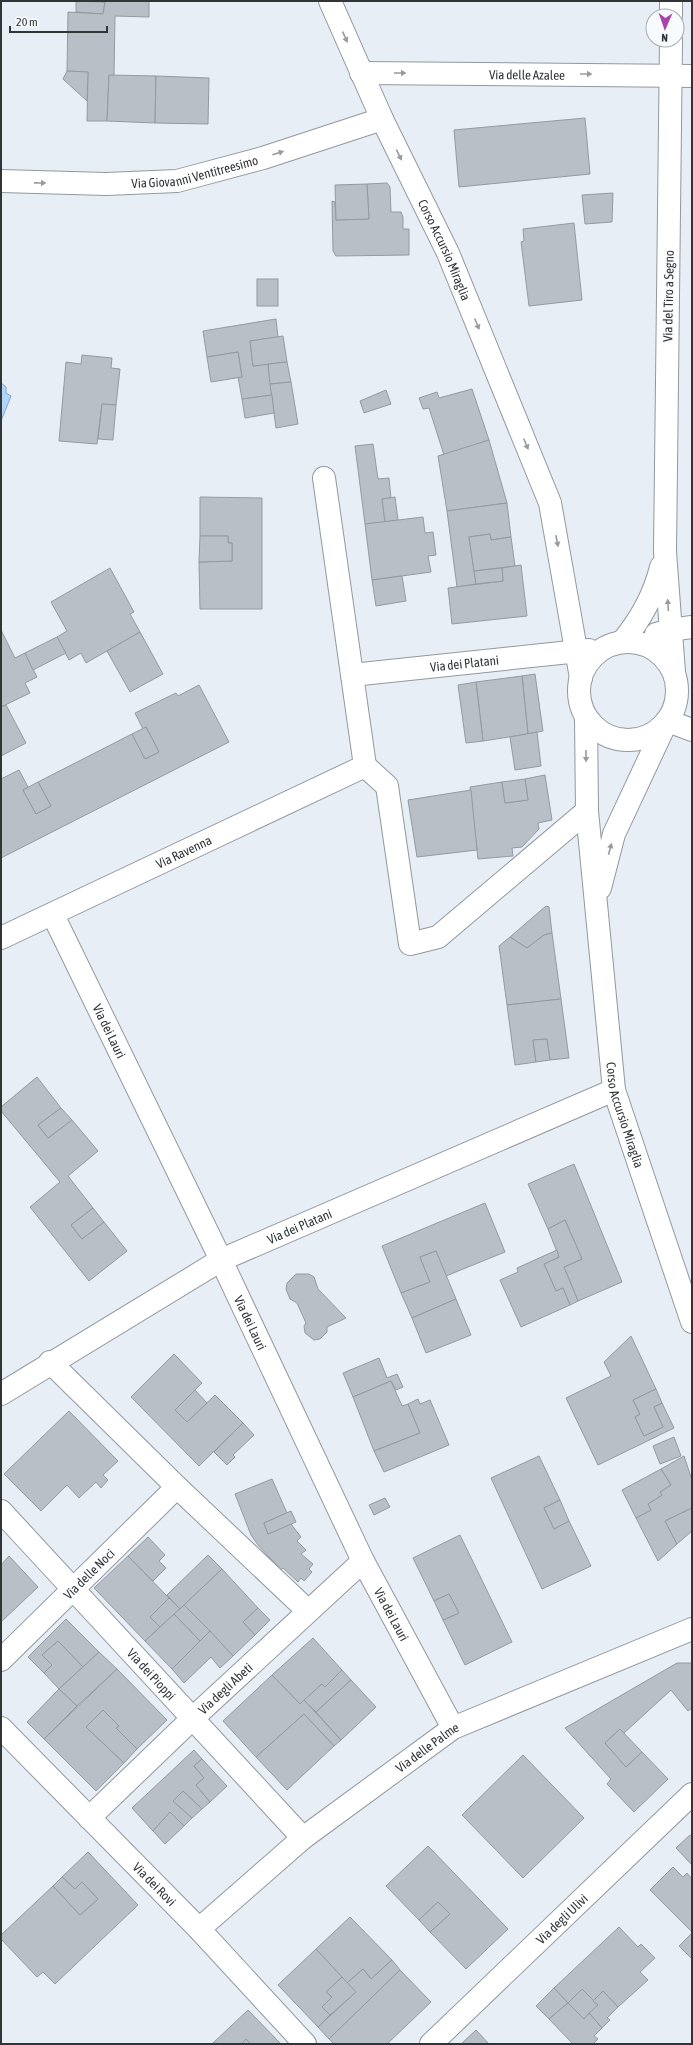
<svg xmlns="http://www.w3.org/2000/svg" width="693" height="2045" font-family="'Asap Condensed',sans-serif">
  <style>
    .water { fill: #aed6fe; stroke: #89a6c3 }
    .building { fill: #b9bfc7; stroke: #959aa2 }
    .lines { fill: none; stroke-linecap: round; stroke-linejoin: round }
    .minor-casing { stroke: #9398a0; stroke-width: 24 }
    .minor { stroke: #fff; stroke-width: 22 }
    .oneway { fill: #989a9c }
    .labels { text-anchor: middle; stroke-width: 3; stroke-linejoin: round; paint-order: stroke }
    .street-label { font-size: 13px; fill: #323538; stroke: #f8fbfe }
  </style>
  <rect width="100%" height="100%" fill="#e7eef6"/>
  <path class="water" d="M1 383 6 387V393L11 396 1 421Z"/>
  <g class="building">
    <path d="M76 1 105 2 103 14 76 12Z"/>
    <path d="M98 1H149V17L115 16 114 76 109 75 107 121H87L88 72 67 71 68 12 103 14 105 2Z"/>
    <path d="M67 71 88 72 87 101 63 79Z"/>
    <path d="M109 75 156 76 155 123 107 121Z"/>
    <path d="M156 76 209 78 208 124 155 123Z"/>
    <path d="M585 118 590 174 459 187 454 130Z"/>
    <path d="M387 183 390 187 391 212H401L403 217V229H409V255L336 256 333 251 332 201 335 202 336 220 369 219 367 184Z"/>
    <path d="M367 184 369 219 336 220 335 185Z"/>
    <path d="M613 193 612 222 585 224 582 195Z"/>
    <path d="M574 223 582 300 529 306 521 242 524 241 523 229Z"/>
    <rect x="257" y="279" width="21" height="27"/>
    <path d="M276 319 278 337 250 341 253 366 268 364 272 395 242 399 238 377H242L238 352 207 357 203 331Z"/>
    <path d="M283 336 287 362 253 366 250 341Z"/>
    <path d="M238 352 242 377 211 382 207 357Z"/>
    <path d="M82 355 112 358 111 368 120 369 116 405 102 404 97 444 59 441 66 362 81 364Z"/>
    <path d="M287 362 291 382 270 384 268 364Z"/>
    <path d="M291 382 298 424 276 428 270 384Z"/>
    <path d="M472 389 489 440 444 455 429 408 423 409 419 398 437 392 439 398Z"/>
    <path d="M386 390 391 404 364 413 360 401Z"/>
    <path d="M272 395 274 413 245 418 242 399Z"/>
    <path d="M102 404 116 405 113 440 98 439Z"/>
    <path d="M489 440 507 503 447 511 438 456Z"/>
    <path d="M373 444 378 479 389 478 391 498 382 499 385 522 365 524 355 446Z"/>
    <path d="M200 497 262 498V609H200L199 562 232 561V543H228V536H200Z"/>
    <path d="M395 497 398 520 385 522 382 499Z"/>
    <path d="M507 503 511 537 491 540 490 534 469 537 476 584 457 587 447 511Z"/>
    <path d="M423 517 425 533 433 532 436 555 428 556 431 572 372 580 365 524Z"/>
    <path d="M490 534 491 540 511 537 515 566 474 571 469 537Z"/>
    <path d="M200 536H228V543H232V561L199 562Z"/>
    <path d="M521 565 527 616 452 624 448 588 503 581 502 568Z"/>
    <path d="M110 568 134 612 130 614 140 632 86 663 81 653 69 660 57 637 67 631 51 602Z"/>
    <path d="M502 568 503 581 476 584 474 571Z"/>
    <path d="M402 576 406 601 376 606 372 580Z"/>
    <path d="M1 630 15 658 25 653 37 677 25 683 30 693 1 707Z"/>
    <path d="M140 632 163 674 130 692 107 651Z"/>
    <path d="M57 637 66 653 33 670 25 653Z"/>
    <path d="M535 674 543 731 528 734 522 676Z"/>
    <path d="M522 676 528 734 483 741 476 682Z"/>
    <path d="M476 682 483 741 466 743 458 685Z"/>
    <path d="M199 685 229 742 1 858V779L19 770 28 787 23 790 36 814 51 806 38 782 132 734 145 759 159 752 146 727 143 729 135 713 176 693 178 696Z"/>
    <path d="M6 705 26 743 1 756V707Z"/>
    <path d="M146 727 159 752 145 759 132 734Z"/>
    <path d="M537 732 541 766 515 770 510 737Z"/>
    <path d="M545 775 552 820 538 823 539 829 522 847 512 848 513 856 478 859 470 787 502 782 505 803 528 800 525 779Z"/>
    <path d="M525 779 528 800 505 803 502 782Z"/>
    <path d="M38 782 51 806 36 814 23 790Z"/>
    <path d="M471 790 477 850 417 857 408 800Z"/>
    <path d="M546 906 549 907 552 933 544 935 527 948 510 937Z"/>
    <path d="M552 933 561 999 507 1005 499 946 510 937 527 948 544 935Z"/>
    <path d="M561 999 569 1058 550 1060 547 1039 533 1040 536 1062 515 1065 507 1005Z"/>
    <path d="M547 1039 550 1060 536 1062 533 1040Z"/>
    <path d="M37 1077 61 1108 38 1125 48 1138 72 1120 98 1151 68 1176 93 1208 71 1225 82 1239 104 1222 127 1251 89 1281 30 1207 60 1182 1 1111V1107Z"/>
    <path d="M61 1108 72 1120 48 1138 38 1125Z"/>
    <path d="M574 1164 622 1282 578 1301 564 1267 582 1259 565 1220 548 1229 528 1184Z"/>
    <path d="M485 1203 505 1252 446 1276 436 1251 420 1257 430 1282 401 1293 382 1246Z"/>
    <path d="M93 1208 104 1222 82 1239 71 1225Z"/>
    <path d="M565 1220 582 1259 564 1267 578 1301 570 1305 563 1288 556 1291 544 1264 559 1257 548 1229Z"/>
    <path d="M557 1250 559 1257 544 1264 556 1291 563 1288 570 1305 521 1327 500 1280 518 1272 517 1268Z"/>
    <path d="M436 1251 456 1299 412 1318 401 1293 430 1282 420 1257Z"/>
    <path d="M296 1274H309L314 1277 318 1289 346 1318 327 1327V1332L320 1339 314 1340 305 1333 304 1326 306 1323 297 1303 290 1299 286 1289 287 1283Z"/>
    <path d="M456 1299 471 1335 426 1353 412 1318Z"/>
    <path d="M631 1336 656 1389 633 1400 640 1414 635 1417 644 1436 663 1427 654 1407 662 1403 674 1428 598 1465 566 1398 611 1376 604 1362Z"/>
    <path d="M174 1354 202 1383 175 1410 187 1422 215 1395 243 1423 199 1466 131 1397Z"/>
    <path d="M379 1358 387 1378 397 1374 403 1387 396 1390 391 1381 353 1397 343 1373Z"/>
    <path d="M391 1381 402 1406 408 1404 420 1433 374 1451 353 1397Z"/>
    <path d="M656 1389 662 1403 654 1407 663 1427 644 1436 635 1417 640 1414 633 1400Z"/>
    <path d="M195 1390 207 1403 187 1422 175 1410Z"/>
    <path d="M418 1399 420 1404 430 1400 449 1445 384 1472 374 1451 420 1433 408 1404Z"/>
    <path d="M69 1411 118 1461 103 1475 108 1480 101 1488 96 1482 79 1498 67 1485 41 1511 4 1474Z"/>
    <path d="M243 1423 254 1435 233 1455 235 1457 227 1465 214 1452Z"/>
    <path d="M674 1437 681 1456 660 1464 653 1446Z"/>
    <path d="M539 1456 560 1500 544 1508 554 1529 569 1521 591 1566 542 1589 491 1478Z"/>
    <path d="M684 1456 692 1480V1508L665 1521 677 1544 658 1561 636 1518 651 1510 648 1504 662 1495 660 1492 671 1485 661 1469Z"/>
    <path d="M661 1469 671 1485 660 1492 662 1495 648 1504 651 1510 636 1518 622 1490Z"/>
    <path d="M272 1479 287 1513 264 1523 268 1534 291 1524 301 1537 297 1541 306 1550 301 1554 313 1564 309 1569 312 1572 304 1581 301 1578 298 1582 283 1568 281 1570 258 1545 251 1535 235 1494Z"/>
    <path d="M385 1498 390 1507 374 1515 369 1505Z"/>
    <path d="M560 1500 569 1521 554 1529 544 1508Z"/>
    <path d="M692 1508V1531L677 1544 665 1521Z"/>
    <path d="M291 1511 296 1522 268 1534 264 1523Z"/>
    <path d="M460 1535 512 1642 465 1665 443 1620 459 1613 449 1594 434 1601 413 1558Z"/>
    <path d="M148 1537 165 1555 159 1561 166 1568 153 1581 128 1556Z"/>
    <path d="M208 1555 222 1569 180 1609 167 1595Z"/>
    <path d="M9 1556 38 1587 1 1622V1565Z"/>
    <path d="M128 1556 169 1598 150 1617 160 1627 145 1641 94 1588Z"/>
    <path d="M222 1569 258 1608 243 1622 255 1635 233 1656 184 1605Z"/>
    <path d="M449 1594 459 1613 443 1620 434 1601Z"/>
    <path d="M169 1598 180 1609 160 1627 150 1617Z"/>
    <path d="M184 1605 210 1631 200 1641 174 1614Z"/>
    <path d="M258 1608 270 1620 255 1635 243 1622Z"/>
    <path d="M174 1614 200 1641 172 1669 145 1641Z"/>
    <path d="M66 1619 99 1652 83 1667 58 1641 42 1655 52 1665 44 1673 28 1657Z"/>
    <path d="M210 1631 233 1656 220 1668 211 1657 184 1683 172 1669Z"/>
    <path d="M313 1638 342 1670 325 1687 322 1684 300 1704 272 1675Z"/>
    <path d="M58 1641 83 1667 59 1689 44 1673 52 1665 42 1655Z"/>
    <path d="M99 1652 117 1669 77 1706 59 1689Z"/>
    <path d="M677 1663H692V1708L688 1711 671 1690 624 1733 620 1729 605 1743 626 1767 642 1752 668 1779 634 1812 607 1784 611 1779 565 1728Z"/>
    <path d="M117 1669 167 1720 137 1749 116 1728 119 1726 103 1710 86 1727 124 1763 96 1791 44 1739Z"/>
    <path d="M342 1670 351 1680 316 1712 304 1700 322 1684 325 1687Z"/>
    <path d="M272 1675 300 1704 304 1700 341 1740 334 1746 304 1714 256 1757 223 1721Z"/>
    <path d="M351 1680 376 1707 341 1740 316 1712Z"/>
    <path d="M59 1689 77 1706 44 1739 27 1722Z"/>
    <path d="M103 1710 119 1726 116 1728 137 1749 124 1763 86 1727Z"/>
    <path d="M304 1714 334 1746 287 1790 256 1757Z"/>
    <path d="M620 1729 642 1752 626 1767 605 1743Z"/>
    <path d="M194 1750 202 1759 194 1766 204 1778 196 1785 210 1802 202 1809 183 1791 173 1801 192 1818 184 1826 170 1812 153 1831 132 1808Z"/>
    <path d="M523 1755 584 1818 523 1878 462 1815Z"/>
    <path d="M202 1759 227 1786 210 1802 196 1785 204 1778 194 1766Z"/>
    <path d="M183 1791 202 1809 192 1818 173 1801Z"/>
    <path d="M170 1812 184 1826 165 1844 153 1831Z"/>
    <path d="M690 1835 692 1836V1865L676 1848Z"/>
    <path d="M428 1846 508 1929 466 1969 430 1932 450 1914 438 1902 419 1920 386 1886Z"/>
    <path d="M88 1852 138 1905 55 1984 43 1972 37 1977 1 1939V1935L53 1886 80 1915 98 1899 82 1882 75 1889 62 1877Z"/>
    <path d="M673 1867 683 1877 687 1873 692 1879V1932L650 1890Z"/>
    <path d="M62 1877 75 1889 82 1882 98 1899 80 1915 53 1886Z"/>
    <path d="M438 1902 450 1914 430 1932 419 1920Z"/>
    <path d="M350 1917 392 1960 371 1979 363 1969 347 1983 316 1949Z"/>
    <path d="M619 1927 638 1947 641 1944 655 1958 640 1972 648 1980 618 2007 603 1991 593 2001 582 1989 568 2003 554 1988Z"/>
    <path d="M692 1933V1959L679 1946Z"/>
    <path d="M316 1949 342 1977 326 1992 332 1997 322 2007 330 2015 318 2027 278 1985Z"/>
    <path d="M392 1960 400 1970 329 2039 318 2027 356 1992 347 1983 363 1969 371 1979Z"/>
    <path d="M400 1970 431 2002 387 2044H334L329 2039Z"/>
    <path d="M342 1977 356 1992 330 2015 322 2007 332 1997 326 1992Z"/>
    <path d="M554 1988 568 2003 549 2019 536 2006Z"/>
    <path d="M582 1989 598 2005 584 2019 568 2003Z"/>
    <path d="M603 1991 618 2007 607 2018 610 2020 602 2028 589 2013 598 2005 593 2001Z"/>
    <path d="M568 2003 584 2019 589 2013 602 2028 594 2036 598 2039 593 2044H573L549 2019Z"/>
    <path d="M248 2010 281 2044H251L246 2039 241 2044H212Z"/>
    <path d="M476 2030 489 2044H461Z"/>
    <path d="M246 2039 251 2044H241Z"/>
  </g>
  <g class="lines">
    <defs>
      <g id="minor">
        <path id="s1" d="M330 1 382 119 448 253 550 503 581 678"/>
        <path d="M671 16V1"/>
        <path d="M671 40 665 552 674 672"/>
        <path id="s2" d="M361 73 692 76"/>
        <path id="s3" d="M1 181 106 184 177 181 263 158 382 119"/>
        <path d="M324 478 365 766"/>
        <path d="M656 634 670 630 692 627"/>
        <circle cx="628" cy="691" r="49"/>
        <path d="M622 642C641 619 654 596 661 567"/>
        <path id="s4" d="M352 675 589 650"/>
        <path id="s5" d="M586 717 587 811 614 1090 692 1322"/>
        <path d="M668 721 692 730"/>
        <path d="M365 766 387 786 410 944 438 937 587 811"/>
        <path d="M600 888 614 834 665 725"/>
        <path id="s6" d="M53 915 221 1260 363 1561 453 1728"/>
        <path id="s7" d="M1 938 365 766"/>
        <path d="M50 1362 177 1487 308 1611"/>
        <path id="s8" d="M1 1394 221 1260 614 1090"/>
        <path id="s9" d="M1 1511 303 1838"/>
        <path id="s10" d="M1 1660 177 1487"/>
        <path id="s11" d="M1 1728 199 1929 305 2044"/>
        <path id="s12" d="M89 1818 193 1718 363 1561"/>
        <path id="s13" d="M199 1929 303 1838 453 1728 692 1629"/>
        <path id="s14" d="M431 2044 692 1794"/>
      </g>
    </defs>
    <use href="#minor" class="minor-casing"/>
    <use href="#minor" class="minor"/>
  </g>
  <defs><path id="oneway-solid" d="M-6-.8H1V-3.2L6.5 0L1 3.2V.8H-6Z"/></defs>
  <g class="oneway">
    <use href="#oneway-solid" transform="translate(345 37) rotate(66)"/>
    <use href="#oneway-solid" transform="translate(400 73)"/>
    <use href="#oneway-solid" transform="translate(586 74)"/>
    <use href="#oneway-solid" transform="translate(278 153) rotate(-18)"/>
    <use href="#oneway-solid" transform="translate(399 155) rotate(64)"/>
    <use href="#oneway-solid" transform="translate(40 183) rotate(1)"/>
    <use href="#oneway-solid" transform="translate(477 324) rotate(68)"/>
    <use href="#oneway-solid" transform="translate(526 444) rotate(68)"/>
    <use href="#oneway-solid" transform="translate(557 541) rotate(79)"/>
    <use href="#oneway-solid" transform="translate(668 605) rotate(-94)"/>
    <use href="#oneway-solid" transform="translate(586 756) rotate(89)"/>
    <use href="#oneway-solid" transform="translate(610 849) rotate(-75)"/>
  </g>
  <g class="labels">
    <g class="street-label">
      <text dy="5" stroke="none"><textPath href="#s2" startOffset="166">Via delle Azalee</textPath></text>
      <text dy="5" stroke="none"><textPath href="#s3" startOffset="195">Via Giovanni Ventitreesimo</textPath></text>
      <text dy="5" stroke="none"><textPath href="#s1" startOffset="274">Corso Accursio Miraglia</textPath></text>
      <text transform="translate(668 296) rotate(-89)" y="5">Via del Tiro a Segno</text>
      <text dy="5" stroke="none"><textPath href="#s4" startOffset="113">Via dei Platani</textPath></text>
      <text dy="5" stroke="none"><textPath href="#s7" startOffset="202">Via Ravenna</textPath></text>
      <text dy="5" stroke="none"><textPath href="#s6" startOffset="129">Via dei Lauri</textPath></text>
      <text dy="5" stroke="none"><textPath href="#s5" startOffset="401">Corso Accursio Miraglia</textPath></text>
      <text dy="5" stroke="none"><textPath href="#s8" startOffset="343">Via dei Platani</textPath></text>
      <text dy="5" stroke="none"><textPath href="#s6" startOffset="453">Via dei Lauri</textPath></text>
      <text dy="5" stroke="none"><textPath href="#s10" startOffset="123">Via delle Noci</textPath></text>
      <text dy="5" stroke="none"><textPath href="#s6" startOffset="777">Via dei Lauri</textPath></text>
      <text dy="5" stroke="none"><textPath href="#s9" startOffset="222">Via dei Pioppi</textPath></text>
      <text dy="5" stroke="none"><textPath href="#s12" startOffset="188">Via degli Abeti</textPath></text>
      <text dy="5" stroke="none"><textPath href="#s13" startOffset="292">Via delle Palme</textPath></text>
      <text dy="5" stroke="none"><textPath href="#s11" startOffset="219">Via dei Rovi</textPath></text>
      <text dy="5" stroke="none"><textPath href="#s14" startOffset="181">Via degli Ulivi</textPath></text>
    </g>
  </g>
  <rect width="693" height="2045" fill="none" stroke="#323538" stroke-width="4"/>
  <g transform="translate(665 28) rotate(182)"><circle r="19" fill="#f8fbfe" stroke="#a9acaf"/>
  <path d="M0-3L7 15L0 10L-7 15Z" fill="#a844aa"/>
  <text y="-6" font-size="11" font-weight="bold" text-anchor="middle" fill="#323538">N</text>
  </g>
  <path d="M10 26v6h97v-6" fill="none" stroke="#323538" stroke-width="2"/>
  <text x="16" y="26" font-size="12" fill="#323538" stroke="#f8fbfe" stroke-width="3" paint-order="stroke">20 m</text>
</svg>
